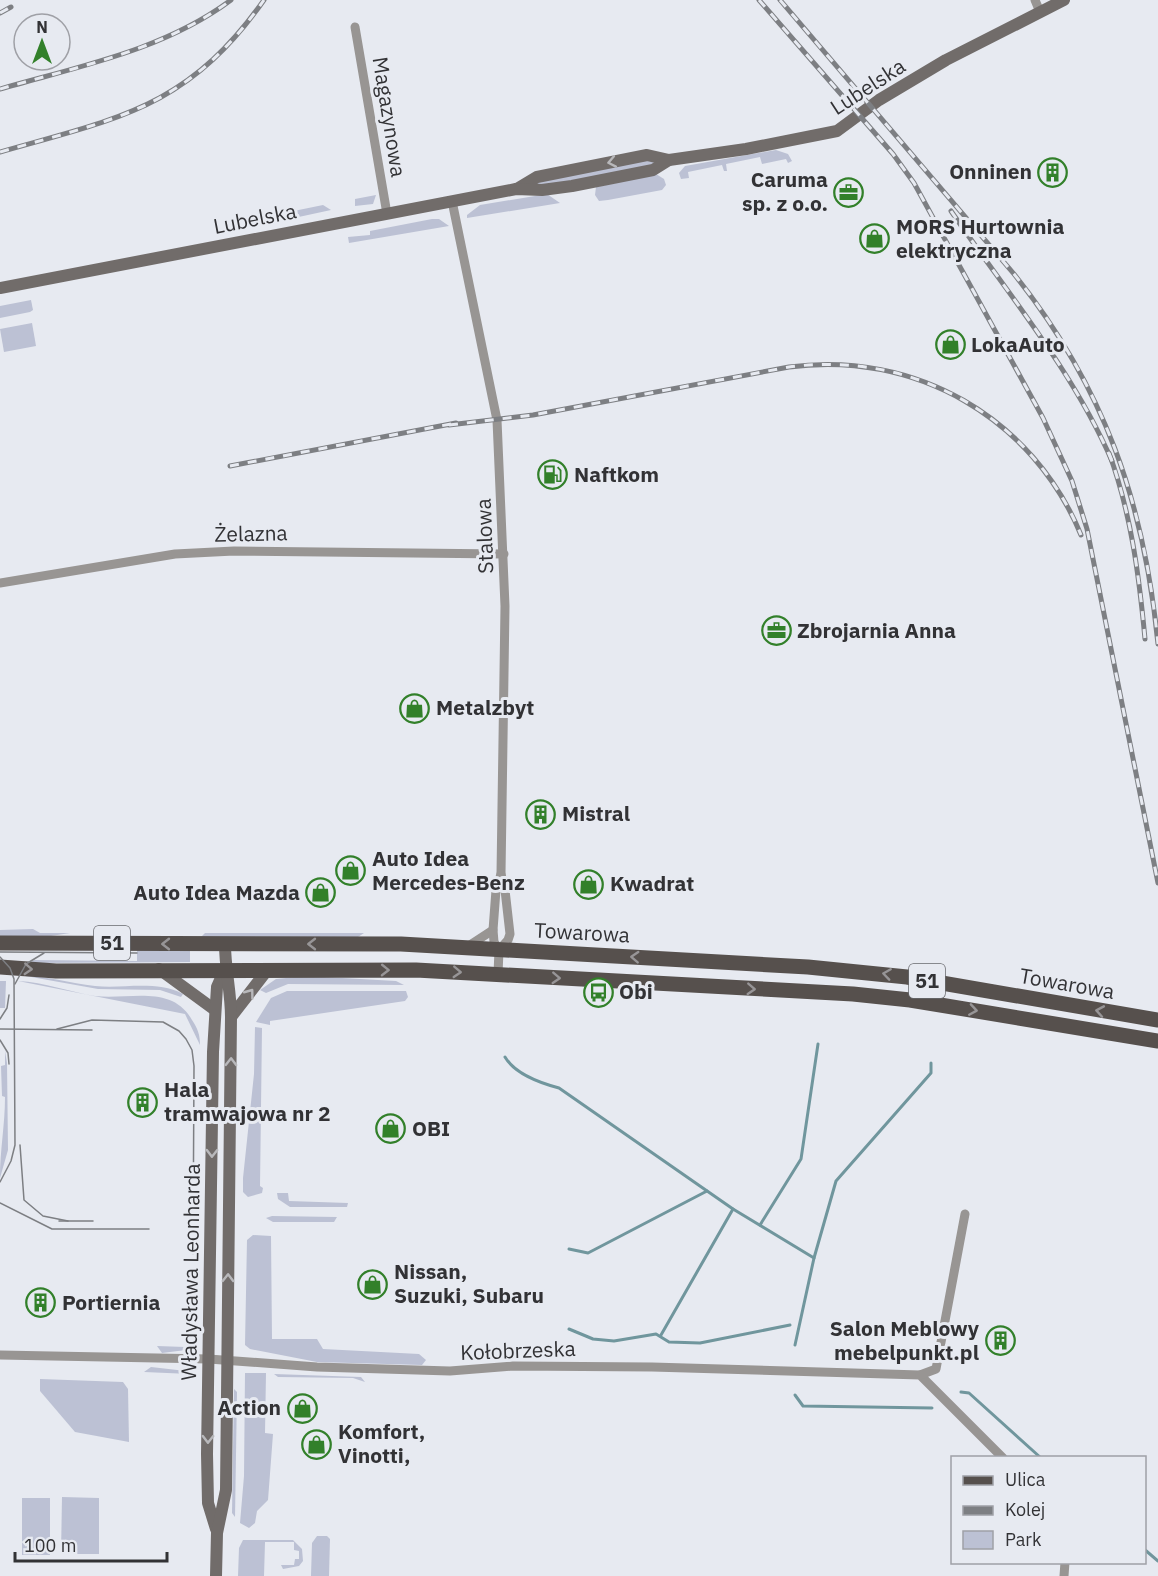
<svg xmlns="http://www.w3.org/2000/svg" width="1158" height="1576" font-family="'IBM Plex Sans',sans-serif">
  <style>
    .green { fill: #bcc1d4 }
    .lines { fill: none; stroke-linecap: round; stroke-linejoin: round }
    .stream { stroke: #70969d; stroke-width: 3 }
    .street { stroke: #989593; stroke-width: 9 }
    .secondary { stroke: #716c6a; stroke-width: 12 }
    .primary { stroke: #56504d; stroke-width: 15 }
    .tram { stroke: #7d7f83; stroke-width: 1.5 }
    .rail-casing { stroke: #7d7f83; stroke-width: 5 }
    .rail { stroke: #e7eaf1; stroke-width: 3; stroke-dasharray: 9; stroke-linecap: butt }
    .oneway { stroke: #b8b8bb }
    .oneway2 { stroke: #979597 }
    .labels { text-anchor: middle; stroke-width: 6; stroke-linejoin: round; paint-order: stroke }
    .shield { fill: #e7eaf1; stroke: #68696d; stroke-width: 1.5 }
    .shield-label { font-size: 20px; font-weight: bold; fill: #323235 }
    .street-label { font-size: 21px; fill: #323235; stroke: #e7eaf1 }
    .poi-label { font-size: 21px; font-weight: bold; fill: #323235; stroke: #e7eaf1; text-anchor: start }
  </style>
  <rect width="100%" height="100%" fill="#e7eaf1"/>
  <g class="green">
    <path d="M776 150 788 154 792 161 788 163 786 159 762 164 760 157 726 164 727 171H724L722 165 688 172 689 178 681 179 679 173 685 166Z"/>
    <path d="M647 159 657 162 651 166 540 188 533 181Z"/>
    <path d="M656 174 664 179 666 185 662 190 608 200 599 201 595 195 596 187Z"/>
    <path d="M547 194 560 203 467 218V215L480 205Z"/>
    <path d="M376 195 373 204 355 206V199Z"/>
    <path d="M323 205 331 210 294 218 284 213Z"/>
    <path d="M432 219H439L449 226 349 243 348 237 370 235V231Z"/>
    <path d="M31 300 33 310 30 312 0 318V306Z"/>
    <path d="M32 323 36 346 4 352 0 329Z"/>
    <path d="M33 929 40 933H70L51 936H0V930Z"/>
    <path d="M205 933H364L358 937H201Z"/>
    <path d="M137 950H190V962L30 963 34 960 137 961Z"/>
    <path d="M20 975C46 976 70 983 95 986 124 989 156 980 183 994L181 997 160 990 98 989Z"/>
    <path d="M306 976 396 981 404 985 288 984 266 993 260 990 276 979Z"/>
    <path d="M0 981H6L5 1008H0Z"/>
    <path d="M18 981C45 982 69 992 95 996 129 1000 172 984 192 1020 198 1029 200 1035 200 1045L185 1014Z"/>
    <path d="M287 991H406L408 997 405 1001 270 1021V1025L256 1022 271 998Z"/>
    <path d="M255 1027 262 1028 260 1186 263 1188 262 1193 248 1197 243 1192V1178L254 1074Z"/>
    <path d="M5 1051 7 1063 8 1150 0 1178C0 1149 5 1125 5 1097L2 1096 1 1066 5 1065Z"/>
    <path d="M277 1193H288L289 1201 348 1203 347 1207H290L278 1199Z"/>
    <path d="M272 1216 337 1217 334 1222H273L266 1218Z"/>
    <path d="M253 1235 271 1236 272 1339H317L323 1349 419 1354 426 1360 422 1365 317 1362 250 1349 245 1345 247 1240Z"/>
    <path d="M157 1346 185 1347 186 1350 162 1353Z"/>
    <path d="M151 1367 186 1371 190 1374 144 1372Z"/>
    <path d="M245 1373H266L265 1433 273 1434 268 1500 257 1511 255 1523 249 1528 240 1523 244 1476Z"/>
    <path d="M274 1374 361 1377 365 1382 353 1378 278 1377Z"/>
    <path d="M40 1379 123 1382 128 1389 129 1442 75 1432 40 1391Z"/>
    <path d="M234 1389 237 1392 235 1517 232 1513Z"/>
    <path d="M62 1497 99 1498V1554H61Z"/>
    <rect x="22" y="1498" width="28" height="57"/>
    <path d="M317 1536H327L330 1539 329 1576H311L312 1543Z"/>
    <path d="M243 1540H293L302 1549 303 1561 299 1566 283 1569 281 1565H294L295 1559H299V1551L294 1550V1542H265L264 1576H238L239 1548Z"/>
  </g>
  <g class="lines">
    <g class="stream">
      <path d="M505 1057C515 1074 540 1083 559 1088L733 1209 814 1258 795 1345"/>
      <path d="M760 1225 801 1159 818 1044"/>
      <path d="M569 1249 588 1253 707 1191"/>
      <path d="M814 1258 836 1181 931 1073V1063"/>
      <path d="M569 1329 593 1339 614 1341 656 1334 669 1342 700 1343 790 1325"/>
      <path d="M661 1335 733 1209"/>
      <path d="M961 1392 969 1393 1041 1458"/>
      <path d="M795 1395 803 1406 932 1408"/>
      <path d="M1144 1549 1158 1561"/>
    </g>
    <g class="street">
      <path d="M1035 0 1040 12"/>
      <path d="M355 27 387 214"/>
      <path d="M452 201 497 420 505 606 501 874 505 890 510 934 508 940 499 950"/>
      <path d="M0 583 175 554 234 551 504 554"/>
      <path d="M470 945 493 930"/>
      <path d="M498 974 499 950 494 942 493 930 496 890 501 874"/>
      <path d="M0 1355 209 1359 317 1367 450 1371 513 1366 652 1367 920 1375 1003 1458"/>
      <path d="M920 1375 936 1369 965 1214"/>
      <path d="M1064 1576 1065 1562"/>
    </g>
    <g class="secondary">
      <path d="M517 189 537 177 647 155 669 160"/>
      <path d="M0 288 516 189 542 190 572 186 653 170 669 160 746 149 837 131 879 100 946 60 1064 0"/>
      <path d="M159 969 215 1010"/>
      <path d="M231 1017 268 969"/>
      <path d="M216 1529 208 1503 207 1454 213 1052 217 987 225 969"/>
      <path d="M216 1576 217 1533 226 1490 231 1017C231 992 225 969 225 944"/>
    </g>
    <g class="primary">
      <path d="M0 943 401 944 808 967 907 977 1158 1020"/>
      <path d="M0 967 56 971 416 970 853 994 910 1000 1158 1041"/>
    </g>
    <g class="tram">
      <path d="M0 952 137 953"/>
      <path d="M0 957 10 968 14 979 15 1145 11 1161 0 1182"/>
      <path d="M15 984 26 964 44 953"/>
      <path d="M0 1019 7 1008 9 995"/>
      <path d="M0 1029 92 1030"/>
      <path d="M57 1029 92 1020 163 1022 179 1031 186 1039 192 1050 194 1066 193 1254"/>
      <path d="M0 1040 8 1053 9 1064"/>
      <path d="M20 1145 24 1200 43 1216 68 1221"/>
      <path d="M0 1203 52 1229H149"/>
      <path d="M59 1221H93"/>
    </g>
    <defs>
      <g id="rail">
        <path d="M759 0 893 154 914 183 1043 418 1072 481 1087 529 1158 883"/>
        <path d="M780 0 1014 274C1104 387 1144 501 1158 644"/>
        <path d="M0 13 11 7"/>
        <path d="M0 89C80 66 164 50 231 0"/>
        <path d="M0 152C119 118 188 108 264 0"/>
        <path d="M951 211C1007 293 1072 369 1112 461"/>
        <path d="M449 425 533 415 789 367C915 350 1033 418 1081 535"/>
        <path d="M1109 453C1131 513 1139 575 1145 639"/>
        <path d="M230 466 456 423"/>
      </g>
    </defs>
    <use href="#rail" class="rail-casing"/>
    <use href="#rail" class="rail"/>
  </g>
  <defs><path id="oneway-chevron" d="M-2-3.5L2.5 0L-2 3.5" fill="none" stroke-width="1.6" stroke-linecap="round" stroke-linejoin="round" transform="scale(1.5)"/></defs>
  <g class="oneway">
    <use href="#oneway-chevron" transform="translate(612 162) rotate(169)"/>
    <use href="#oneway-chevron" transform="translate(250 993) rotate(-53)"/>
    <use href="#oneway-chevron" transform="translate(231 1062) rotate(-89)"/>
    <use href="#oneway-chevron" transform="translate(212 1153) rotate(91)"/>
    <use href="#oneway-chevron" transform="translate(228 1278) rotate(-89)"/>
    <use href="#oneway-chevron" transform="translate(208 1439) rotate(91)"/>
  </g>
  <g class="oneway2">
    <use href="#oneway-chevron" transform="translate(166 944) rotate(-180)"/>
    <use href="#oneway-chevron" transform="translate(312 944) rotate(180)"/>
    <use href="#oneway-chevron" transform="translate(635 957) rotate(-177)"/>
    <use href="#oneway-chevron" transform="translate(28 969) rotate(3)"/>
    <use href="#oneway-chevron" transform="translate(385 970) rotate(1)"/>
    <use href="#oneway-chevron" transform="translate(457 972) rotate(3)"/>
    <use href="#oneway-chevron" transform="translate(887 974) rotate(-172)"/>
    <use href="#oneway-chevron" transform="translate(556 978) rotate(3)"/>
    <use href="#oneway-chevron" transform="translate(751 989) rotate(3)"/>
    <use href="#oneway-chevron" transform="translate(973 1010) rotate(9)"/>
    <use href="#oneway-chevron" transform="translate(1100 1011) rotate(-170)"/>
  </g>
  <defs>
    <symbol id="building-ring" viewBox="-11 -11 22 22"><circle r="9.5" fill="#e7eaf1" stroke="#32802a" stroke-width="1.5"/><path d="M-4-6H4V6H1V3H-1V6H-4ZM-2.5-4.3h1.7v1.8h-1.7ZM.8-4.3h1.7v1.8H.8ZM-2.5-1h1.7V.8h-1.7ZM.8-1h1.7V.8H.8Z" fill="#32802a"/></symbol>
    <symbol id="office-ring" viewBox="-11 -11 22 22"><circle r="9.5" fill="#e7eaf1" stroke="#32802a" stroke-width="1.5"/><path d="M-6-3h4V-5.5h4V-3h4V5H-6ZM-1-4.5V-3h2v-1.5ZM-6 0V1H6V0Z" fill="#32802a"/></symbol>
    <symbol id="shop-ring" viewBox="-11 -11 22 22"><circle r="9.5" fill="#e7eaf1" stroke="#32802a" stroke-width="1.5"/><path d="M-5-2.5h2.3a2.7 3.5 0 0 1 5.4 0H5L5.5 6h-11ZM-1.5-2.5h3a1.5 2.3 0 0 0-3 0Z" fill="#32802a"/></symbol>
    <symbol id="fuel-ring" viewBox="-11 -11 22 22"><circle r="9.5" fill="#e7eaf1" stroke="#32802a" stroke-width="1.5"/><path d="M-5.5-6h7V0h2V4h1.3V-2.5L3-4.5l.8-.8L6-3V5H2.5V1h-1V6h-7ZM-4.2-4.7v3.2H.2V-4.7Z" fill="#32802a"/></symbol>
    <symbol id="bus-ring" viewBox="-11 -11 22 22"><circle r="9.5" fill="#e7eaf1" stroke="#32802a" stroke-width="1.5"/><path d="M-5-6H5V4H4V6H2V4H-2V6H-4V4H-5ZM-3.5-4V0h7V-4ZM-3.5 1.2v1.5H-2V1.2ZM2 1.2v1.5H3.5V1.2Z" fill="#32802a"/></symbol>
  </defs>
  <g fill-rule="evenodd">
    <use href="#building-ring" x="1036" y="156" width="33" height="33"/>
    <use href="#office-ring" x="832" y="176" width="33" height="33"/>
    <use href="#shop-ring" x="858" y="222" width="33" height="33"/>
    <use href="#shop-ring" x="934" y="328" width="33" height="33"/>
    <use href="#fuel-ring" x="536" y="458" width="33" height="33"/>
    <use href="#office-ring" x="760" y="614" width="33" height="33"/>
    <use href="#shop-ring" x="398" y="692" width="33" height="33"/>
    <use href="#building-ring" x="524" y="798" width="33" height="33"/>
    <use href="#shop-ring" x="334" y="854" width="33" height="33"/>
    <use href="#shop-ring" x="572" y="868" width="33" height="33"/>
    <use href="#shop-ring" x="304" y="876" width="33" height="33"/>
    <use href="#bus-ring" x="582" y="976" width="33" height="33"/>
    <use href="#building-ring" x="126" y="1086" width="33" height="33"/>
    <use href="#shop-ring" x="374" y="1112" width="33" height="33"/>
    <use href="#shop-ring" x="356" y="1268" width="33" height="33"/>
    <use href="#building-ring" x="24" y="1286" width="33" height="33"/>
    <use href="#building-ring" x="984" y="1324" width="33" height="33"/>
    <use href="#shop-ring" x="286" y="1392" width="33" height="33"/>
    <use href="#shop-ring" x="300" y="1428" width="33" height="33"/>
  </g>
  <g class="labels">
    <g class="shield">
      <rect x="94" y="926" width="36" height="34" rx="4.5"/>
      <rect x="909" y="964" width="36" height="34" rx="4.5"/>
    </g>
    <g class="shield-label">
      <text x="112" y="950">51</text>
      <text x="927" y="988">51</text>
    </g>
    <g class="street-label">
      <text transform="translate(868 87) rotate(-33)" y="7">Lubelska</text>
      <text transform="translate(389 117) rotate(81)" y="7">Magazynowa</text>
      <text transform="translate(255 219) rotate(-11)" y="7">Lubelska</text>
      <text transform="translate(251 534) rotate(-1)" y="7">Żelazna</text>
      <text transform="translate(485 536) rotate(-92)" y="7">Stalowa</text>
      <text transform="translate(582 933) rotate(3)" y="7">Towarowa</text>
      <text transform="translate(1067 984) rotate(10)" y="7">Towarowa</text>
      <text transform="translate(191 1272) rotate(-89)" y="7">Władysława Leonharda</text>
      <text transform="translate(518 1351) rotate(-2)" y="7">Kołobrzeska</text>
    </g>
    <g class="poi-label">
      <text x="1032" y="179" text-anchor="end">Onninen</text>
      <text x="828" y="187" text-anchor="end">Caruma<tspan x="828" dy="24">sp. z o.o.</tspan></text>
      <text x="896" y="234">MORS Hurtownia<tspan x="896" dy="24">elektryczna</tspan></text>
      <text x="971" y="352">LokaAuto</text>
      <text x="574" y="482">Naftkom</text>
      <text x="797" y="638">Zbrojarnia Anna</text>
      <text x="436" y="715">Metalzbyt</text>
      <text x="562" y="821">Mistral</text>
      <text x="372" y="866">Auto Idea<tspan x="372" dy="24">Mercedes-Benz</tspan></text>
      <text x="610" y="891">Kwadrat</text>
      <text x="300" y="900" text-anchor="end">Auto Idea Mazda</text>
      <text x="619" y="999">Obi</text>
      <text x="164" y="1097">Hala<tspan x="164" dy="24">tramwajowa nr 2</tspan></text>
      <text x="412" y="1136">OBI</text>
      <text x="394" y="1279">Nissan,<tspan x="394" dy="24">Suzuki, Subaru</tspan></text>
      <text x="62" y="1310">Portiernia</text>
      <text x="979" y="1336" text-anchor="end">Salon Meblowy<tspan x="979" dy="24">mebelpunkt.pl</tspan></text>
      <text x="281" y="1415" text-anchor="end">Action</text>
      <text x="338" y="1439">Komfort,<tspan x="338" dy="24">Vinotti,</tspan></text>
    </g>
  </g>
  <rect x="951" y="1456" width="195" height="108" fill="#e7eaf1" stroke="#9fa0a6" stroke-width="1.5"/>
  <rect x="963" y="1476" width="30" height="9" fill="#56504d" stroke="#9fa0a6" stroke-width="1.5"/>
  <text x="1005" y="1486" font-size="18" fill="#323235">Ulica</text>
  <rect x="963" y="1506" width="30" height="9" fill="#7d7f83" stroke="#9fa0a6" stroke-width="1.5"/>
  <text x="1005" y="1516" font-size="18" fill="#323235">Kolej</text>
  <rect x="963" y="1531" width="30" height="18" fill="#bcc1d4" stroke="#9fa0a6" stroke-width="1.5"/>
  <text x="1005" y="1546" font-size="18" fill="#323235">Park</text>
  <g transform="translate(42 42)"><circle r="28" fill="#e7eaf1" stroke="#9fa0a6" stroke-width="1.5"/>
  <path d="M0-4.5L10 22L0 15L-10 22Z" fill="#32802a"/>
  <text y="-9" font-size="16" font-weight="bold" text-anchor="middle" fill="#323235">N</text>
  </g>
  <path d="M15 1552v9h152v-9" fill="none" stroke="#323235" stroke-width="3"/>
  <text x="24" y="1552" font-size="18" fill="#323235" stroke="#e7eaf1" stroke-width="4.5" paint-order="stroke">100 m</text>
</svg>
